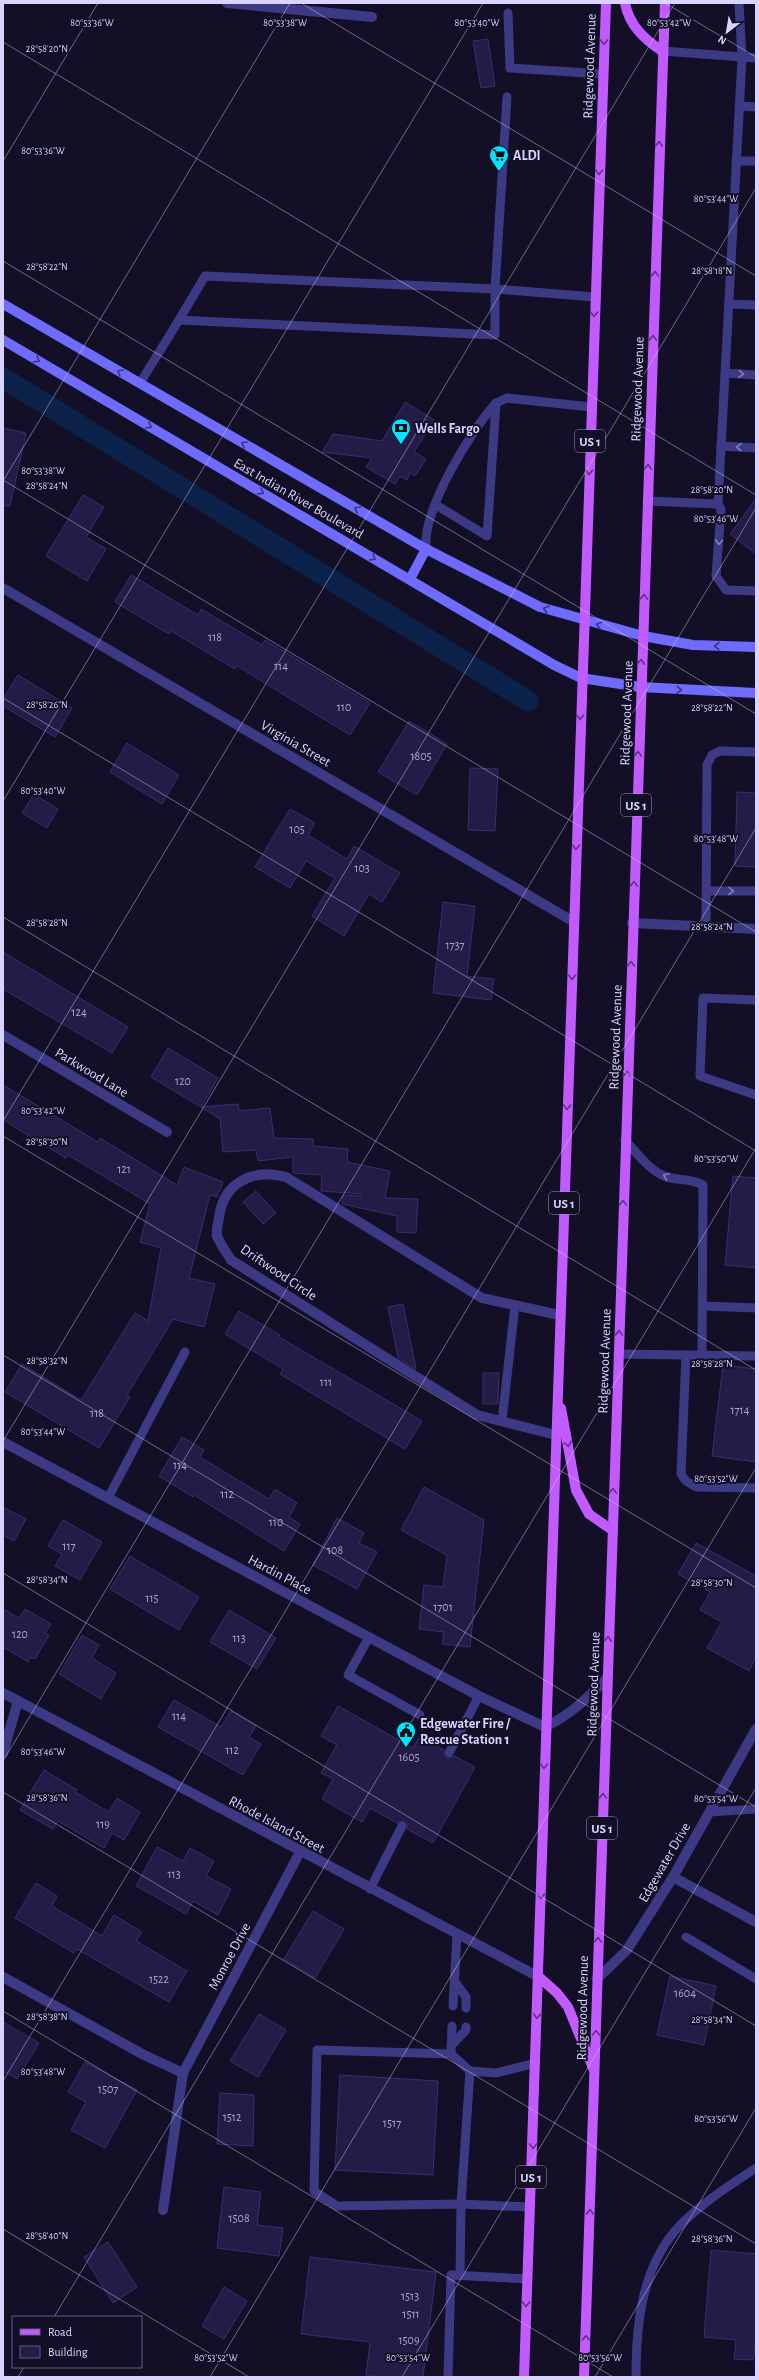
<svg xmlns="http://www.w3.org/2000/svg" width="759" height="2380" font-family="'Alegreya Sans',sans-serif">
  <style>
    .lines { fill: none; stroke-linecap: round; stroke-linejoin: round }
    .canal { stroke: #0c2248; stroke-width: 21 }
    .building { fill: #241b47; stroke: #3b2d73 }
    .lane { stroke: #3d3a85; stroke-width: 9 }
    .street { stroke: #3d3a85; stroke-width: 10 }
    .secondary { stroke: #6f6bff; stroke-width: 10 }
    .primary { stroke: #c25bff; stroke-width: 10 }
    .oneway { stroke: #623188 }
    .oneway2 { stroke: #38347d }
    .oneway3 { stroke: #837fbc }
    .ticks { fill: none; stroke: #d9d4ff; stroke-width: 1; stroke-opacity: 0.45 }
    .labels { text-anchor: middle; stroke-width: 4; stroke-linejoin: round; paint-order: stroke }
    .number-label { font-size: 12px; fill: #aca6d1 }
    .shield { fill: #130f26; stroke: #9e99be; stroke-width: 1 }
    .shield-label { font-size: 13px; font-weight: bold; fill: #d9d4ff }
    .street-label { font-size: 14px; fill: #d9d4ff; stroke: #130f26 }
    .poi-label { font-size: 14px; font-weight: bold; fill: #d9d4ff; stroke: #130f26; text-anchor: start }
    .ticks-label { font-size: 10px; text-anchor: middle; fill: #d9d4ff; stroke: #130f26; stroke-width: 4; stroke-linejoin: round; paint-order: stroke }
  </style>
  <rect width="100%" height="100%" fill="#130f26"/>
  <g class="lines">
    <path class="canal" d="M3 378 528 701"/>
  </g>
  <g class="building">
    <path d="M488 39 495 86 481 88 473 41Z"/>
    <path d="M405 402 434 420 414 452 426 459 415 476 410 473 407 480 400 476 395 484 366 467 372 458 322 452 333 434 382 441Z"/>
    <path d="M3 428 26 433 10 506H3Z"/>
    <path d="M83 495 104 507 86 537 106 549 87 581 46 556Z"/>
    <path d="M756 499V554L730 534Z"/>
    <path d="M131 575 198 615 201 609 262 645 265 640 370 703 350 735 237 666 235 669 171 631 169 634 115 602Z"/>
    <path d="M18 675 72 708 55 737 3 706V699Z"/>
    <path d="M409 721 447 744 417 795 378 772Z"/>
    <path d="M127 743 179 775 162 804 110 772Z"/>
    <path d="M470 768 498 769 495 831 468 830Z"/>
    <path d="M737 792 756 793V867L735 866Z"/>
    <path d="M34 794 58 809 47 828 22 813Z"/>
    <path d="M290 809 315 823 308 835 347 859 354 846 400 873 382 902 369 894 344 936 312 916 335 878 306 861 290 888 255 867Z"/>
    <path d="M443 902 475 906 467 976 494 979 491 1000 433 993Z"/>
    <path d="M3 952 128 1027 112 1053 3 989Z"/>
    <path d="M168 1048 218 1078 201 1107 151 1077Z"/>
    <path d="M3 1085 98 1142 100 1138 177 1185 184 1167 223 1182 217 1197 210 1195 189 1278 215 1284 204 1327 173 1319 127 1395 130 1397 99 1448 5 1392 22 1364 81 1400 135 1313 148 1321 161 1248 140 1242 150 1204 68 1155 66 1158 3 1120Z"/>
    <path d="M238 1104 239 1111 270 1108 274 1138 313 1139V1146L348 1149 347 1162 390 1171 385 1198 418 1199 416 1233 397 1232V1216L342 1204 343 1195 361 1196 362 1194 321 1191 322 1175 293 1173V1157L258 1161 256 1150 223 1152 220 1119 201 1107Z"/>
    <path d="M733 1176 756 1178V1268L725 1265Z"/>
    <path d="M256 1191 276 1213 263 1224 243 1202Z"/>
    <path d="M403 1304 416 1369 398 1358 388 1307Z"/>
    <path d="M239 1311 280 1335 279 1337 422 1421 405 1449 280 1374 283 1369 225 1334Z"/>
    <path d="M723 1365 756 1369V1462L712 1456Z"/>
    <path d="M483 1373H499L498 1404H483Z"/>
    <path d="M182 1437 204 1450 200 1457 269 1499 275 1489 297 1503 289 1517 300 1524 284 1551 194 1495 193 1497 159 1476Z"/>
    <path d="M424 1487 484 1520 470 1647 442 1644 444 1632 419 1629 424 1585 443 1587 447 1555 401 1530Z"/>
    <path d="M3 1507 26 1519 14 1541 3 1535Z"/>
    <path d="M337 1518 364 1533 359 1543 377 1552 357 1589 313 1565Z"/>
    <path d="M63 1520 102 1542 80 1580 55 1566 62 1554 48 1546Z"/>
    <path d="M696 1543 756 1576V1657L749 1671 707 1648 722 1622 700 1610 710 1592 678 1574Z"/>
    <path d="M130 1556 199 1597 179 1630 110 1589Z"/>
    <path d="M3 1609 19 1618 25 1609 51 1624 45 1633 49 1635 35 1659 31 1657 28 1662 3 1647Z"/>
    <path d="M229 1610 276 1638 257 1669 210 1642Z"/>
    <path d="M82 1635 99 1645 92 1658 116 1673 101 1699 59 1674Z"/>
    <path d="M174 1700 221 1727 231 1711 256 1726 249 1737 261 1744 243 1775 158 1727Z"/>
    <path d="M338 1706 413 1748 420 1736 444 1750 443 1754 446 1758 450 1759 454 1756 475 1767 433 1843 407 1829V1823L404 1821 397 1823 370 1808 362 1822 322 1799 333 1779 321 1773 337 1745 321 1736Z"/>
    <path d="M44 1770 77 1790 75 1792 109 1812 117 1798 140 1812 124 1840 112 1833 104 1848 58 1821 53 1829 20 1810Z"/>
    <path d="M157 1847 183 1861 190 1848 214 1861 206 1876 231 1889 218 1915 193 1901 186 1914 136 1886Z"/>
    <path d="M36 1883 57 1896 52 1906 102 1936 114 1915 142 1932 136 1941 187 1971 169 2002 77 1949 74 1953 15 1918Z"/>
    <path d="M313 1911 344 1929 315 1978 284 1959Z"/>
    <path d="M670 1976 716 1986 704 2045 657 2035Z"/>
    <path d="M259 2014 286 2030 258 2077 230 2061Z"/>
    <path d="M3 2022 39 2043 17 2079 3 2071Z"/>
    <path d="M85 2062 137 2090 105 2148 71 2130 86 2102 68 2092Z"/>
    <path d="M340 2075 438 2081 433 2175 335 2170Z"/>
    <path d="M220 2093 254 2095 253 2146 217 2144Z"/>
    <path d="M224 2187 261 2192 257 2225 283 2228 279 2256 217 2248Z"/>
    <path d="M108 2242 137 2287 113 2303 84 2257Z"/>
    <path d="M711 2250 756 2254V2339L753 2360 734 2359 736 2340 704 2337Z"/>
    <path d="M310 2257 436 2272 423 2377 366 2376 370 2342 301 2334Z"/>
    <path d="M224 2287 247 2301 224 2339 202 2326Z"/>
  </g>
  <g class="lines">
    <g class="lane">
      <path d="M739 3 742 58 718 504 721 509 716 576 726 590 756 591"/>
      <path d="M508 13 510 68 603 74"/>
      <path d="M662 51 756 58"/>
      <path d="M739 106 756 107"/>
      <path d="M736 161H756"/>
      <path d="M729 304 756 305"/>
      <path d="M179 320 205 276 495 289 507 97"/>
      <path d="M725 373 756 375"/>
      <path d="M140 383 179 320 495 335V289L595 297"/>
      <path d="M721 446 756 448"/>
      <path d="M647 501 718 504"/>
      <path d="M436 505 487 536 496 403"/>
      <path d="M426 549C422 510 470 432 496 403L507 398 591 407"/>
      <path d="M707 891H756"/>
      <path d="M706 926 707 765 712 755 720 751 756 752"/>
      <path d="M756 1000 703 998 700 1076 756 1095"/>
      <path d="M625 1140C636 1152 649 1170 664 1176 677 1181 691 1178 703 1185L702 1355"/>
      <path d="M703 1306 756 1308"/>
      <path d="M618 1354 756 1356"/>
      <path d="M686 1355 681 1474 686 1481 696 1487 756 1488"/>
      <path d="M502 1421 515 1305"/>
      <path d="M108 1498 185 1352"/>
      <path d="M369 1637 348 1675 420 1715"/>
      <path d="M449 1753 479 1696"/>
      <path d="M709 1812 756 1809"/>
      <path d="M370 1889 402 1826"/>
      <path d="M686 1937 756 1979"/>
      <path d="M455 1982 466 1997V2008"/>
      <path d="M453 2006 457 1934"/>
      <path d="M451 2046 466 2030V2027"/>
      <path d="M451 2054 452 2026"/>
      <path d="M530 2207 461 2204 470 2071 496 2073 536 2063"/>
      <path d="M460 2276 461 2204 337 2206 314 2191 317 2050 451 2054 470 2071"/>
      <path d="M448 2377 451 2275 527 2279"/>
      <path d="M636 2377C636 2327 641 2272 674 2232 694 2208 730 2185 756 2168"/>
    </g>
    <g class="street">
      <path d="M227 3 372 17"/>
      <path d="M3 588 574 922"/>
      <path d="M632 923 756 929"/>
      <path d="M3 1035 167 1132"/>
      <path d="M556 1435 477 1415 231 1260C227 1253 220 1244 217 1236 216 1231 218 1223 219 1218 223 1182 254 1168 286 1177L482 1298 559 1315"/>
      <path d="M3 1442 479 1696 545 1727C570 1715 588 1698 607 1678"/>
      <path d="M3 1693 539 1977"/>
      <path d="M3 1753 18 1701"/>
      <path d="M673 1877 756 1922"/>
      <path d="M3 1977 144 2055 183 2073"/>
      <path d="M597 1979 627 1950 673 1877 756 1729"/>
      <path d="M163 2210 183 2073 300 1852"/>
    </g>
    <g class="secondary">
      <path d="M3 304 426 549 540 607 643 636 693 645 756 647"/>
      <path d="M3 340 554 665 581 678 640 687 756 693"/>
      <path d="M410 579 426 549"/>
    </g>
    <g class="primary">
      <path d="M625 3C629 25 644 39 662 51"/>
      <path d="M561 1408 576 1490 589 1514 612 1530"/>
      <path d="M539 1977 557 1993 568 2007 593 2068"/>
      <path d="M524 2377 606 3"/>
      <path d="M584 2377 665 3"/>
    </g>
  </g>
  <defs><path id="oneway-chevron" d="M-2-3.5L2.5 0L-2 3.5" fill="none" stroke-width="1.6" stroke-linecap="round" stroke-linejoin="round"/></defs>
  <g class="oneway">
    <use href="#oneway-chevron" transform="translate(604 42) rotate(92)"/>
    <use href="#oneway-chevron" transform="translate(659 144) rotate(-88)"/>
    <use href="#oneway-chevron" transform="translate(599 172) rotate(92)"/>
    <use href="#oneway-chevron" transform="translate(655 274) rotate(-88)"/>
    <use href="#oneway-chevron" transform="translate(594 314) rotate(92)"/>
    <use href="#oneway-chevron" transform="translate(653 338) rotate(-88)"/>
    <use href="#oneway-chevron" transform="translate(648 467) rotate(-88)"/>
    <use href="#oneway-chevron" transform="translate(589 472) rotate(92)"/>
    <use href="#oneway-chevron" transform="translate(644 597) rotate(-88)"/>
    <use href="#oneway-chevron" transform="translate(641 662) rotate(-87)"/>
    <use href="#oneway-chevron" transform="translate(580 717) rotate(92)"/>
    <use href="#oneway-chevron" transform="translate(638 754) rotate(-88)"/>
    <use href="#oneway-chevron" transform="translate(576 847) rotate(92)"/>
    <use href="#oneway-chevron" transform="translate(634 884) rotate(-88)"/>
    <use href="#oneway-chevron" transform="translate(631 964) rotate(-88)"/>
    <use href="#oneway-chevron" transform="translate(572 977) rotate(92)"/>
    <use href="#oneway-chevron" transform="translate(627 1074) rotate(-88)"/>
    <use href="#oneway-chevron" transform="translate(567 1107) rotate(92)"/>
    <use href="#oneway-chevron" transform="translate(623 1203) rotate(-88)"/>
    <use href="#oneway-chevron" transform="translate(619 1333) rotate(-88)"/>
    <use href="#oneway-chevron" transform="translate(568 1444) rotate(78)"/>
    <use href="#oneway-chevron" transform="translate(613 1491) rotate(-88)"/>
    <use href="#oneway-chevron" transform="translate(608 1639) rotate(-88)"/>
    <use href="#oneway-chevron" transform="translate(544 1766) rotate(91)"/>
    <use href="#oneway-chevron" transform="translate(603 1796) rotate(-88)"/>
    <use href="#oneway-chevron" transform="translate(541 1896) rotate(91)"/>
    <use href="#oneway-chevron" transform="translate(598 1940) rotate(-88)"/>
    <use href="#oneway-chevron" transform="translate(537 2016) rotate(92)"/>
    <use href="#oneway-chevron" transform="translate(596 2033) rotate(-89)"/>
    <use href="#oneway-chevron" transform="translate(533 2146) rotate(92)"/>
    <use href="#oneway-chevron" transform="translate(590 2212) rotate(-88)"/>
    <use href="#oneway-chevron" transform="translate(526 2304) rotate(92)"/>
    <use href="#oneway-chevron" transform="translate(586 2338) rotate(-88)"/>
  </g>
  <g class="oneway2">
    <use href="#oneway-chevron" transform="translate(37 360) rotate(30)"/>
    <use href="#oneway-chevron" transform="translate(120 372) rotate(-150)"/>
    <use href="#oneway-chevron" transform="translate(149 426) rotate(30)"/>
    <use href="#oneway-chevron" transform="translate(244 444) rotate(-150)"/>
    <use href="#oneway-chevron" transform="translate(261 492) rotate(30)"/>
    <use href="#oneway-chevron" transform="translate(357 509) rotate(-150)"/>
    <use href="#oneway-chevron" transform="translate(373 558) rotate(30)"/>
    <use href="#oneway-chevron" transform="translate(546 609) rotate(-162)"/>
    <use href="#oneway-chevron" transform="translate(599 625) rotate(-165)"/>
    <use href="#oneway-chevron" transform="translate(717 646) rotate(-178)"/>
    <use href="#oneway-chevron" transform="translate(679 690) rotate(4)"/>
  </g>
  <g class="oneway3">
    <use href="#oneway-chevron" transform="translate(741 374) rotate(3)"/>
    <use href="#oneway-chevron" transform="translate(739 447) rotate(-177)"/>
    <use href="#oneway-chevron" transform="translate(719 542) rotate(94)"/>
    <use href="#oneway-chevron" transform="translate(731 891) rotate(1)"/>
    <use href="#oneway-chevron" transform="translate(666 1176) rotate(-157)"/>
  </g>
  <path class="ticks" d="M301 3 756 276M665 3 756 57M3 42 756 495M3 161 98 3M3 261 756 714M3 480 756 932M3 481 290 3M3 698 756 1151M3 801 483 3M3 917 756 1370M3 1121 675 3M3 1136 756 1588M3 1355 756 1807M3 1441 756 188M3 1573 756 2026M3 1761 756 508M3 1792 756 2244M3 2011 613 2377M3 2081 756 828M3 2229 249 2377M54 2317 756 1148M18 2377 24 2367M210 2377 756 1468M402 2377 756 1788M595 2377 756 2108"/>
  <defs>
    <symbol id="supermarket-pin" viewBox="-11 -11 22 30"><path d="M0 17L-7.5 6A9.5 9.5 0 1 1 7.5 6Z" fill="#00e5ff" stroke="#130f26"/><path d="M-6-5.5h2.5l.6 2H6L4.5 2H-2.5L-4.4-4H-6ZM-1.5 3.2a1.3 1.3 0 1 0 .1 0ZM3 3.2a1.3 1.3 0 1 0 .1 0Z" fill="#111"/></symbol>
    <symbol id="bank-pin" viewBox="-11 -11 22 30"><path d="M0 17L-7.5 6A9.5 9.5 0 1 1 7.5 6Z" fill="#00e5ff" stroke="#130f26"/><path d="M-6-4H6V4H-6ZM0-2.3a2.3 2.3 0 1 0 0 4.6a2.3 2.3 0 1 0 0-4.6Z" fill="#111"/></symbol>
    <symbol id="civic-pin" viewBox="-11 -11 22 30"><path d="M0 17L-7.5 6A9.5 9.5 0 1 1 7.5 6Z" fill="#00e5ff" stroke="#130f26"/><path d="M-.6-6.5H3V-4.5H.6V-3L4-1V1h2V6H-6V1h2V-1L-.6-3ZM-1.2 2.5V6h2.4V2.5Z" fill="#111"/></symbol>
  </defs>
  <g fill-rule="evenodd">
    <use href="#supermarket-pin" x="488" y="144" width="22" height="30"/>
    <use href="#bank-pin" x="390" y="417" width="22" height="30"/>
    <use href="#civic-pin" x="395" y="1720" width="22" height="30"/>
  </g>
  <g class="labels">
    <g class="number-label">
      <text x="215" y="641">118</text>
      <text x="281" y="670">114</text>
      <text x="344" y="711">110</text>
      <text x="421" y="760">1805</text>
      <text x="297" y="833">105</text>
      <text x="362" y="872">103</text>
      <text x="455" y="949">1737</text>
      <text x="79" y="1016">124</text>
      <text x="183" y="1085">120</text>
      <text x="124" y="1173">121</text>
      <text x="326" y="1386">111</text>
      <text x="740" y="1414">1714</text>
      <text x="97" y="1417">118</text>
      <text x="180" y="1469">114</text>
      <text x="227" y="1498">112</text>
      <text x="276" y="1526">110</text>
      <text x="69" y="1550">117</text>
      <text x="335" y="1554">108</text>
      <text x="152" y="1602">115</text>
      <text x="443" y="1611">1701</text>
      <text x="20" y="1638">120</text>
      <text x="239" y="1642">113</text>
      <text x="179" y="1720">114</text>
      <text x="232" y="1754">112</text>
      <text x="409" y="1761">1605</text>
      <text x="103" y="1828">119</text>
      <text x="174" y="1878">113</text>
      <text x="159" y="1983">1522</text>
      <text x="685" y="1997">1604</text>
      <text x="108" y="2093">1507</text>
      <text x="232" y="2121">1512</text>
      <text x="392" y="2127">1517</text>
      <text x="239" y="2222">1508</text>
      <text x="410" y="2300">1513</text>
      <text x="411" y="2318">1511</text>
      <text x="409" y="2344">1509</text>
    </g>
    <g class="shield">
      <rect x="575" y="430" width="30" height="22" rx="3"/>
      <rect x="621" y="794" width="30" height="22" rx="3"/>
      <rect x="549" y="1192" width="30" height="22" rx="3"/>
      <rect x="587" y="1817" width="30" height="22" rx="3"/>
      <rect x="516" y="2166" width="30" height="22" rx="3"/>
    </g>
    <g class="shield-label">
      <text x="590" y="446">US 1</text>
      <text x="636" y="810">US 1</text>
      <text x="564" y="1208">US 1</text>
      <text x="602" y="1833">US 1</text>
      <text x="531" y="2182">US 1</text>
    </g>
    <g class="street-label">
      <text transform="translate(589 66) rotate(-88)" y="5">Ridgewood Avenue</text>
      <text transform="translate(637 389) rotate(-88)" y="5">Ridgewood Avenue</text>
      <text transform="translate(299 498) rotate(30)" y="5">East Indian River Boulevard</text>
      <text transform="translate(626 713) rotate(-88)" y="5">Ridgewood Avenue</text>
      <text transform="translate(296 743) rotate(30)" y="5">Virginia Street</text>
      <text transform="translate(615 1037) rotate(-88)" y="5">Ridgewood Avenue</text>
      <text transform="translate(92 1072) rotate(31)" y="5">Parkwood Lane</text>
      <text transform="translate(279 1272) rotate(34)" y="5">Driftwood Circle</text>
      <text transform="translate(604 1361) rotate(-88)" y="5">Ridgewood Avenue</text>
      <text transform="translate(280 1574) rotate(28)" y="5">Hardin Place</text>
      <text transform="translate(593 1684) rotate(-88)" y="5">Ridgewood Avenue</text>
      <text transform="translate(277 1824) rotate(28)" y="5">Rhode Island Street</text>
      <text transform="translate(664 1862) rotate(-60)" y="5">Edgewater Drive</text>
      <text transform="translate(229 1956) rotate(-62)" y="5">Monroe Drive</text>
      <text transform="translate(582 2008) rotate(-89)" y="5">Ridgewood Avenue</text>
    </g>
    <g class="poi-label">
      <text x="513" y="160">ALDI</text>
      <text x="415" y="433">Wells Fargo</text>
      <text x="420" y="1728">Edgewater Fire /<tspan x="420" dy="16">Rescue Station 1</tspan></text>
    </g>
  </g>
  <g class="ticks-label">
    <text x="92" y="26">80°53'36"W</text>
    <text x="285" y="26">80°53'38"W</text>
    <text x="477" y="26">80°53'40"W</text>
    <text x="669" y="26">80°53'42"W</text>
    <text x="47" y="52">28°58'20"N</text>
    <text x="43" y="154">80°53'36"W</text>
    <text x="716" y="202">80°53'44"W</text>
    <text x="47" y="270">28°58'22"N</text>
    <text x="712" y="274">28°58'18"N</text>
    <text x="43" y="474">80°53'38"W</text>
    <text x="47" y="489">28°58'24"N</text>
    <text x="712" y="493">28°58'20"N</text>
    <text x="716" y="522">80°53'46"W</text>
    <text x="47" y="708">28°58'26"N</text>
    <text x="712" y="711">28°58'22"N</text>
    <text x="43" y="794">80°53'40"W</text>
    <text x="716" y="842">80°53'48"W</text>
    <text x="47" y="926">28°58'28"N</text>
    <text x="712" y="930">28°58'24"N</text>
    <text x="43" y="1114">80°53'42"W</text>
    <text x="47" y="1145">28°58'30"N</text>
    <text x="716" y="1162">80°53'50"W</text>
    <text x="47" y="1364">28°58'32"N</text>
    <text x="712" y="1367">28°58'28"N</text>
    <text x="43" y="1435">80°53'44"W</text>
    <text x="716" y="1482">80°53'52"W</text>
    <text x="47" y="1583">28°58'34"N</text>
    <text x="712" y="1586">28°58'30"N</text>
    <text x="43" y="1755">80°53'46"W</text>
    <text x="47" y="1801">28°58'36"N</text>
    <text x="716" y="1802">80°53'54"W</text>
    <text x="47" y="2020">28°58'38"N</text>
    <text x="712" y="2023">28°58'34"N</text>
    <text x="43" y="2075">80°53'48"W</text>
    <text x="716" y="2122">80°53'56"W</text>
    <text x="47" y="2239">28°58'40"N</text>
    <text x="712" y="2242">28°58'36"N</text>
    <text x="216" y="2361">80°53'52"W</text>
    <text x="408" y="2361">80°53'54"W</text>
    <text x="600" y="2361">80°53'56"W</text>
  </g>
  <rect width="759" height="2380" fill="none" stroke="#d9d4ff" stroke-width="8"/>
  <rect x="12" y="2316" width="130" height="52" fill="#130f26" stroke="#625e7d"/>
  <rect x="20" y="2329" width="20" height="6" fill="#c25bff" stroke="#625e7d"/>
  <text x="48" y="2336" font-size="12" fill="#d9d4ff">Road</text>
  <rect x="20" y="2346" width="20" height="12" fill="#241b47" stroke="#625e7d"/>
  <text x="48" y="2356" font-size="12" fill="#d9d4ff">Building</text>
  <g transform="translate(727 32) rotate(211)" stroke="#130f26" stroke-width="3" paint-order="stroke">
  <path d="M0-3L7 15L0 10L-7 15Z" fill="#d9d4ff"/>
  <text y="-6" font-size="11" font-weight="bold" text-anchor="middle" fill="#d9d4ff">N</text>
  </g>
</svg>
